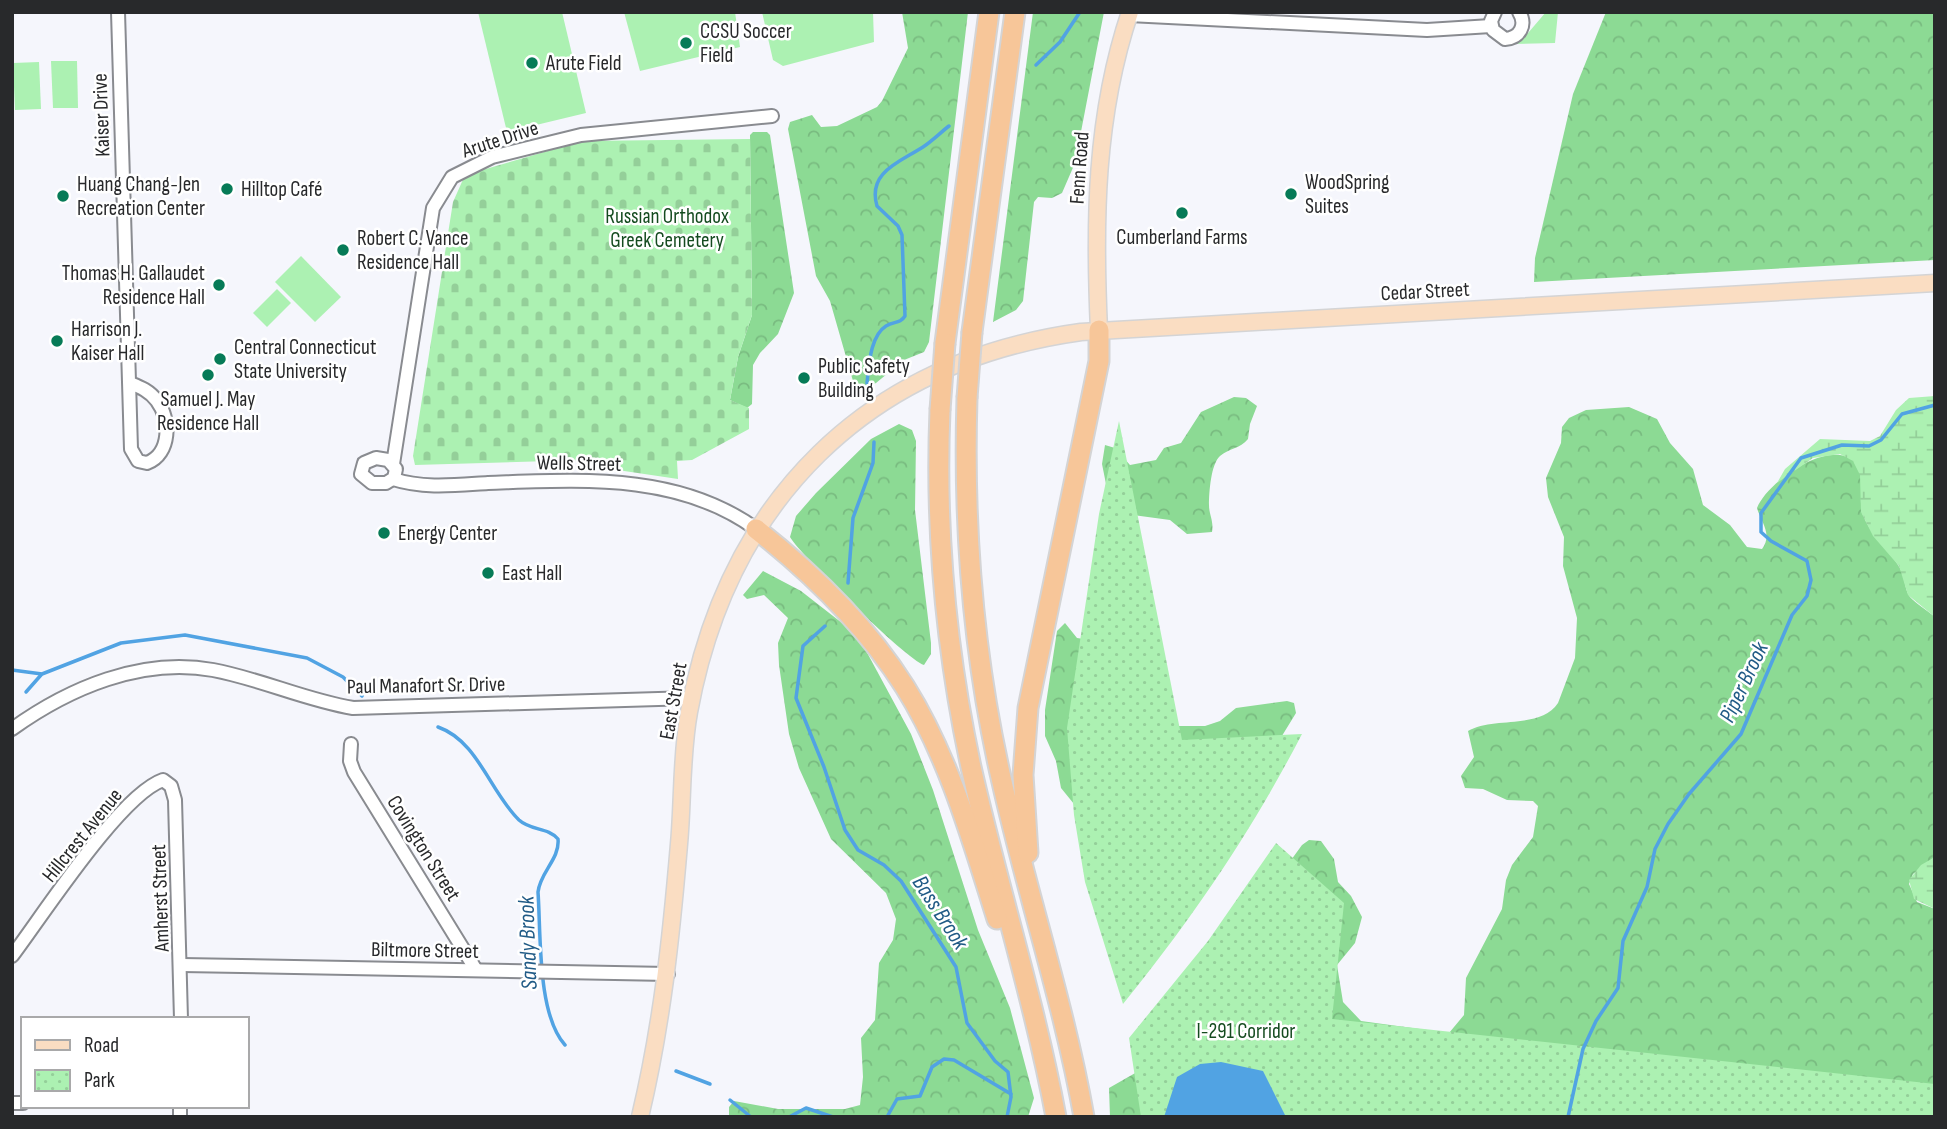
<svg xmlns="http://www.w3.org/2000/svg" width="1947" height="1129" font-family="'Sofia Sans Condensed',sans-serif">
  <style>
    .grass { fill: #acf1b2 }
    .forest { fill: url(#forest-crowns) }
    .wetland { fill: url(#wetland-marsh) }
    .cemetery { fill: url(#cemetery-stones) }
    .park { fill: url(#park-dots) }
    .water { fill: #51a3e3 }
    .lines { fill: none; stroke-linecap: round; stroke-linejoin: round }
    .stream { stroke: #51a3e3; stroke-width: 3.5 }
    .minor-casing { stroke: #898b90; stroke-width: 16 }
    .major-casing { stroke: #d4d4d5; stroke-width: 19 }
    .highway-casing { stroke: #d4d4d5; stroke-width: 23 }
    .minor { stroke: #fff; stroke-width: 12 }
    .major { stroke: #faddc2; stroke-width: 16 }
    .highway { stroke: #f7c699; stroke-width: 19 }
    .highway-bridge-casing { stroke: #d4d4d5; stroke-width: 23; stroke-linecap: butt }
    .highway-bridge { stroke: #f7c699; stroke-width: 19 }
    .poi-dot { fill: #077b57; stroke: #fff; stroke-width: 2.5 }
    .labels { text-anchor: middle; stroke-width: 5; stroke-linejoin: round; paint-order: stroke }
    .poi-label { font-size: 21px; fill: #28292b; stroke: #fff; text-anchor: start }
    .street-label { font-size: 21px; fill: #28292b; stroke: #fff }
    .park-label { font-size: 21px; fill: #144b1f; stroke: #fff }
    .water-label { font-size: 23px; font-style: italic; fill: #215b86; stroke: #fff }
  </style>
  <defs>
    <pattern id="forest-crowns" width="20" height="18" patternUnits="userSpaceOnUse" patternTransform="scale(1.75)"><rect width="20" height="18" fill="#8cda94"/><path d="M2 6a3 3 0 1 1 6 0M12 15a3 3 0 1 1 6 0" fill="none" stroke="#79bb80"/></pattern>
    <pattern id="wetland-marsh" width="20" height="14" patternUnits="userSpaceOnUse" patternTransform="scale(1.75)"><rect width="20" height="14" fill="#acf1b2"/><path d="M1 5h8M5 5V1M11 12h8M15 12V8" fill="none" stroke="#94cf99"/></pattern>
    <pattern id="cemetery-stones" width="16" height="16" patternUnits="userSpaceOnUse" patternTransform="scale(1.75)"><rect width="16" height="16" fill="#acf1b2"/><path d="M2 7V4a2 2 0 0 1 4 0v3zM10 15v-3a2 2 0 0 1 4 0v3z" fill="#94cf99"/></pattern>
    <pattern id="park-dots" width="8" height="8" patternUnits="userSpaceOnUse" patternTransform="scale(1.75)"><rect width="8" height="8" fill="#acf1b2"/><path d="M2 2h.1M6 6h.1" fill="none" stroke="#94cf99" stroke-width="1.8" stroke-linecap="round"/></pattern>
  </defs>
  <rect width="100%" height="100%" fill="#f5f6fc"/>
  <g class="grass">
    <path d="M478 12H562L586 113 507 132Z"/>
    <path d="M624 12H735L740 47 640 71Z"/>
    <path d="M762 12H873L874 42 783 66 773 60Z"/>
    <path d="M1546 12H1558L1555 43 1513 44 1522 40Z"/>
    <path d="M51 61H77L78 108H53Z"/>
    <path d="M39 62 41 109 15 110 13 63Z"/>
    <path d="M301 256 341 297 315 322 275 282Z"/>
    <path d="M277 289 291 303 267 327 253 313Z"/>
  </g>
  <g class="forest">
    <path d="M902 12H968L929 342 924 352 904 360 876 383 866 388H855L830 301 816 276 788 129 790 122 812 115 821 127 837 126 877 107 882 101 908 48Z"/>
    <path d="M1033 12H1104L1075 163 1062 193 1052 198 1038 197 1034 202 1023 301 1016 310 993 322Z"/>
    <path d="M1606 12H1935V260L1534 282 1535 258 1573 94Z"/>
    <path d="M753 132H767L770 135 794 293 778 334 760 353 753 365 752 404 747 408 730 400 738 357 752 315 750 135Z"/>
    <path d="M1234 397 1246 398 1257 406 1250 424 1248 439C1240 449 1229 448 1220 456 1211 464 1209 492 1209 505 1209 515 1214 521 1212 532L1187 534 1170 520 1133 515 1172 726H1205L1220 721 1236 708 1287 701 1294 703 1296 713 1277 744 1074 804 1061 788 1056 761 1045 736V710L1057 631 1065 623 1077 638 1084 639 1106 484 1102 464 1105 445 1115 448 1130 465 1156 460 1164 448 1181 443 1201 412Z"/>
    <path d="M1629 407 1657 419 1670 443 1693 469 1703 505 1730 525 1747 547 1762 549C1773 534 1761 522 1757 508 1767 482 1831 436 1856 463 1867 476 1857 500 1863 515 1872 538 1892 551 1902 572 1905 579 1905 591 1910 597 1916 604 1927 610 1935 617V857L1913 874 1909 884 1917 902 1935 909V1115L1110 1117 1109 1088 1137 1072 1302 845 1309 840 1321 841 1334 859 1338 882 1351 896 1362 917 1355 943 1337 965 1343 1002 1361 1021 1449 1033 1464 1015 1466 978 1502 909 1506 880 1512 865 1533 837 1538 806 1533 801 1507 800 1483 789 1465 788 1461 776 1474 757 1468 731C1493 716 1540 730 1558 703L1575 658 1577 618 1563 566 1564 537 1548 497 1546 478 1561 443 1562 427 1569 418 1586 410Z"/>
    <path d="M899 424 912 430 916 441 915 510 931 643V654L924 665C906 659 801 556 790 537L796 516 816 493 871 439Z"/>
    <path d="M763 571 801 591 842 623 864 647 911 734 933 790 978 930 1010 1008 1034 1098 1028 1117H729V1107L734 1101 778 1109H845L860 1105 863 1077 861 1038 875 1020 879 963 893 940 896 919 886 893 831 839 799 768 789 734 779 665 778 643 788 618 764 595 747 599 743 595Z"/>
  </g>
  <g class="wetland">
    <path d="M1935 396V617L1908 595 1899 566 1873 536 1861 512 1860 475 1853 461 1840 454 1813 458 1777 483 1785 469 1820 439 1870 441 1880 436 1896 410 1909 398Z"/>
    <path d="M1935 857V909L1914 899 1909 880 1921 865Z"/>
  </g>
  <path class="cemetery" d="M750 139 752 315 738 357 730 400 749 408V429L692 460 677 461 678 479 604 468 584 460 415 465 413 456 453 202 465 175 582 141Z"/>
  <g class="park">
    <path d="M1119 421 1182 740 1302 734C1250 834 1194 916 1123 1004L1085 882 1074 815 1067 728 1099 514Z"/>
    <path d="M1276 843 1344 903 1332 1019 1935 1084V1117H1141L1129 1038 1208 941Z"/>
  </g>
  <path class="water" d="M1221 1062 1263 1071 1286 1117H1164L1177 1077 1200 1064Z"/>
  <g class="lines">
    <g class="stream">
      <path d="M1036 65 1060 42 1080 12"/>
      <path d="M867 383C869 366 870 336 886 326 894 321 900 324 905 316L902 235 898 226 877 206C867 172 900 162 923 147 932 141 940 133 949 126"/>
      <path d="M848 583 853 518 873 463 874 442"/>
      <path d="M825 626 803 646 796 698 824 767 845 830 858 850 884 865 901 881 956 967 967 1023 995 1061 1008 1072 1011 1097 1007 1117"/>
      <path d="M12 670 42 674 121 643 185 635 307 658 343 677 362 696"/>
      <path d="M26 692 41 675"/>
      <path d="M438 727C478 741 490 792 519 820 531 831 548 827 558 839 560 859 540 872 538 892 541 933 537 1014 565 1045"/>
      <path d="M676 1071 710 1084"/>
      <path d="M730 1100 751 1117"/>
      <path d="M789 1117 806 1108 833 1117"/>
      <path d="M887 1117 897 1099 920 1096 932 1067 944 1059 954 1060 1011 1094"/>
      <path d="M1568 1117 1583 1049 1596 1021 1618 988 1623 941 1647 887 1655 849 1668 824 1689 794 1741 734 1792 615 1807 596 1811 580 1807 561 1771 541 1761 532V513L1801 458 1842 445 1869 446 1881 440 1902 414 1935 405"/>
    </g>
    <defs>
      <g id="minor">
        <path d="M118 12 131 449 138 461 147 463C171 454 171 419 157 401 150 391 140 387 130 383"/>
        <path d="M1495 12 1491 21 1493 30 1505 39C1520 38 1527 25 1519 12"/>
        <path d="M1129 15 1427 30 1491 26"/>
        <path d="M376 458 388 460 396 469 394 478 386 483H372L361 474 364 463Z"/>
        <path d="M393 464 433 208 452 177 492 157 581 135 772 116"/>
        <path d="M393 479C424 489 456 485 488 483 579 480 678 472 756 529"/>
        <path d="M12 729C69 688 142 657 213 670 261 679 305 700 353 708L692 698"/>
        <path d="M351 744 350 761 354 772 476 970"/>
        <path d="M12 956C43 915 120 795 163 780L171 786 175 800 181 1019"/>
        <path d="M182 965 668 974"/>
        <path d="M12 1103H23"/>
        <path d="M180 1117V1106"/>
      </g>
      <g id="major">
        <path d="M1099 330C1094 222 1095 116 1130 12"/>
        <path d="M640 1117C662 1024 671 939 679 844 683 801 681 755 689 712 728 500 866 362 1081 332L1935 283"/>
      </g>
      <g id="highway">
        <path d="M972 332 1015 12"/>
        <path d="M945 343 989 12"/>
        <path d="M967 398C963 528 973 656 1002 782 1027 894 1064 1004 1084 1117"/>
        <path d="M940 410C935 529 946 650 971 767 997 884 1034 999 1056 1117"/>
        <path d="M756 529C813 574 866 625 905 687 949 757 972 840 997 919"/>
        <path d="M1028 853 1023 775 1028 708 1099 361V330"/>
      </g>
    </defs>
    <use href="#minor" class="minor-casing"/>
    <use href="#major" class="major-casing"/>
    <use href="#highway" class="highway-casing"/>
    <use href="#minor" class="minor"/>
    <use href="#major" class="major"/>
    <use href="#highway" class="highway"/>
    <defs>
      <g id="highway-bridge">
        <path d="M967 398 972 332"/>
        <path d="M940 410 945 343"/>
      </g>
    </defs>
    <use href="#highway-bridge" class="highway-bridge-casing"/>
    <use href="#highway-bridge" class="highway-bridge"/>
  </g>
  <g class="poi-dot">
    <circle cx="686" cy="43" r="7"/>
    <circle cx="532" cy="63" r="7"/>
    <circle cx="227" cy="189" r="7"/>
    <circle cx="1291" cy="194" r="7"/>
    <circle cx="63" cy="196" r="7"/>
    <circle cx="1182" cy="213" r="7"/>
    <circle cx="343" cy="250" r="7"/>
    <circle cx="219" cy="285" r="7"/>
    <circle cx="57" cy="341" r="7"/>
    <circle cx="220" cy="359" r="7"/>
    <circle cx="208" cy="375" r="7"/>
    <circle cx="804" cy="378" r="7"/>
    <circle cx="384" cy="533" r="7"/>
    <circle cx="488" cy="573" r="7"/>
  </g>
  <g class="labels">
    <g class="poi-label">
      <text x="700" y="38">CCSU Soccer<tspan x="700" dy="24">Field</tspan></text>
      <text x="546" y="70">Arute Field</text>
      <text x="1305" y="189">WoodSpring<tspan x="1305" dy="24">Suites</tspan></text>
      <text x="77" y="191">Huang Chang-Jen<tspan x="77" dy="24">Recreation Center</tspan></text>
      <text x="241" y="196">Hilltop Café</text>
      <text x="1182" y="244" text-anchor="middle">Cumberland Farms</text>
      <text x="357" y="245">Robert C. Vance<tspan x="357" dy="24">Residence Hall</tspan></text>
      <text x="205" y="280" text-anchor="end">Thomas H. Gallaudet<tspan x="205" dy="24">Residence Hall</tspan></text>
      <text x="71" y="336">Harrison J.<tspan x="71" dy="24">Kaiser Hall</tspan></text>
      <text x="234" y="354">Central Connecticut<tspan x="234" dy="24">State University</tspan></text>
      <text x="818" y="373">Public Safety<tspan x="818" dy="24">Building</tspan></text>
      <text x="208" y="406" text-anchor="middle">Samuel J. May<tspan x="208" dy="24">Residence Hall</tspan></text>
      <text x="398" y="540">Energy Center</text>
      <text x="502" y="580">East Hall</text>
    </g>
    <g class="street-label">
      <text transform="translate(101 115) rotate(-92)" y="7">Kaiser Drive</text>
      <text transform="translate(500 139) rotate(-18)" y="7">Arute Drive</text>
      <text transform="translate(1079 168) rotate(-86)" y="7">Fenn Road</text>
      <text transform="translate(1425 291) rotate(-3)" y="7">Cedar Street</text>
      <text transform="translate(579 463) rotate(1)" y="7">Wells Street</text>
      <text transform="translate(426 685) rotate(-1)" y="7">Paul Manafort Sr. Drive</text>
      <text transform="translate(673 701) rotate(-80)" y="7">East Street</text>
      <text transform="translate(82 835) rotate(-51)" y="7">Hillcrest Avenue</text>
      <text transform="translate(424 848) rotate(58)" y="7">Covington Street</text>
      <text transform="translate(160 898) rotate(-92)" y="7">Amherst Street</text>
      <text transform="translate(425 950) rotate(1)" y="7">Biltmore Street</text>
    </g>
    <g class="park-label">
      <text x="667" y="223">Russian Orthodox<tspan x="667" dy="24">Greek Cemetery</tspan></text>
      <text x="1246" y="1038">I-291 Corridor</text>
    </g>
    <g class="water-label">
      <text transform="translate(1743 682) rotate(-65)" y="8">Piper Brook</text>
      <text transform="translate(941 912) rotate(57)" y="8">Bass Brook</text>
      <text transform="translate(527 943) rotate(-92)" y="8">Sandy Brook</text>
    </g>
  </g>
  <rect width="1947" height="1129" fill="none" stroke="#28292b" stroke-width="28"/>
  <rect x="21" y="1017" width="228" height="91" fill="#ffffff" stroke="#a9a9aa" stroke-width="2"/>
  <rect x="35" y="1040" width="35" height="10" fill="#faddc2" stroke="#a9a9aa" stroke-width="2"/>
  <text x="84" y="1052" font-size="21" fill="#28292b">Road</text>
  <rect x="35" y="1070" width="35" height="21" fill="url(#park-dots)" stroke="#a9a9aa" stroke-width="2"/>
  <text x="84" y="1087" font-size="21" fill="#28292b">Park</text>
</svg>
